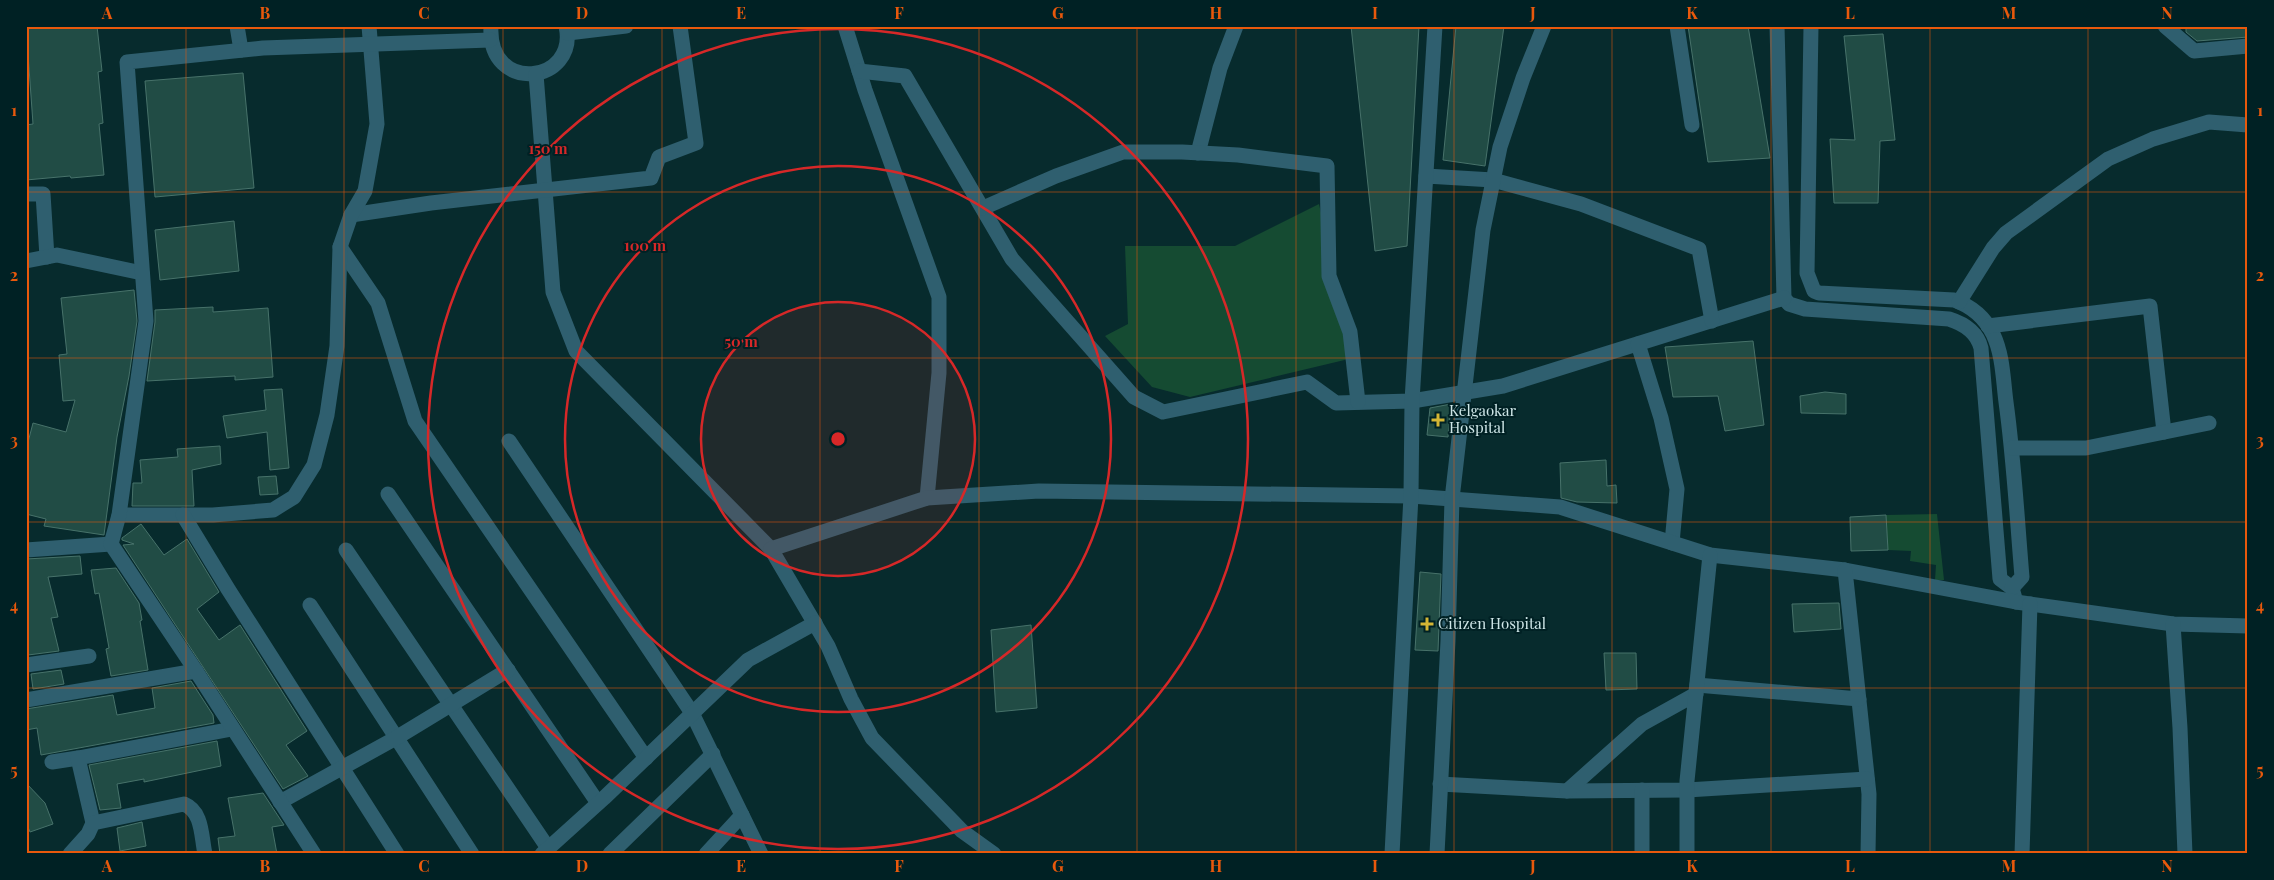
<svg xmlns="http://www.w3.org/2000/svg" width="2274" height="880" font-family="'Playfair Display',serif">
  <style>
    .green { fill: #154b32 }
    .building { fill: #214c45; stroke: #47726a }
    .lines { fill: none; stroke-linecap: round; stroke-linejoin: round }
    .minor { stroke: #2f5f6f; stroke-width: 15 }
    .grid { fill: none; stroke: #e8590c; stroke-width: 1; stroke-opacity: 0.55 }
    .ring { fill: none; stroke: #d62828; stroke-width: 2.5 }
    .poi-dot { fill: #d4b635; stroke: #002124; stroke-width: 2 }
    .labels { text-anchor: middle; stroke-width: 4; stroke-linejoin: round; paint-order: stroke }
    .poi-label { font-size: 15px; fill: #cee6e7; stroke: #002124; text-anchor: start }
    .centre { fill: #d62828; stroke: #002124; stroke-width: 2.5 }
    .ring-label { font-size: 15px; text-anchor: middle; font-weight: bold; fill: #d62828; stroke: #002124; stroke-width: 4; stroke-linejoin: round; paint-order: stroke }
    .neatline { fill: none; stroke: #e8590c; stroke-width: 2 }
    .grid-label { font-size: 16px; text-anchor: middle; font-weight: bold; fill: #e8590c }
  </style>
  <rect width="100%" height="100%" fill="#072b2d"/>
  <g class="green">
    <path d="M1319 204 1353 358 1190 397 1152 387 1105 336 1128 324 1125 246H1235Z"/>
    <path d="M1937 514 1944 580H1935L1936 565 1910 561 1911 551 1888 550 1886 515Z"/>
  </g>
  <g class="building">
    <path d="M26 26H97L102 71 98 72 103 123 99 124 104 175 71 178 70 176 26 180V125L33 124Z"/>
    <path d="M1351 26H1419L1407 246 1375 251Z"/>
    <path d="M1456 26H1504L1485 166 1443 160Z"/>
    <path d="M1688 26H1748L1770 158 1708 162Z"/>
    <path d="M2186 26H2248V37L2197 41 2186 32Z"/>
    <path d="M1883 34 1895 140 1880 141 1878 203H1834L1830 139 1855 140 1844 36Z"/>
    <path d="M243 73 254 188 155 197 145 81Z"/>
    <path d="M234 221 239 271 160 280 155 230Z"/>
    <path d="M134 290 137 321 129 376 117 437 104 535 44 526 46 519 26 514V450L33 423 66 432 75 400 63 401 59 355 67 354 61 298Z"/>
    <path d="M213 307V312L268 308 273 377 235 380V376L147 381 155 322V310Z"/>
    <path d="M1753 341 1764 425 1725 431 1718 396 1673 397 1665 347Z"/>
    <path d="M282 389 289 468 270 470 267 432 227 438 223 416 266 410 264 390Z"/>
    <path d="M1825 392 1846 394V414L1801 413 1800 396Z"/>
    <path d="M1451 404 1448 437 1427 435 1430 408Z"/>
    <path d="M220 446 221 464 192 470 194 506H132L133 483H142L140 460 178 457 177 449Z"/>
    <path d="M1606 460 1607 486 1616 485 1617 503 1577 502 1561 498 1560 463Z"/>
    <path d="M276 476 278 494 260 495 258 477Z"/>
    <path d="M1886 515 1888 550 1851 551 1850 517Z"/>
    <path d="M141 524 164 555 187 539 219 592 197 609 219 640 240 625 307 731 286 745 308 776 283 789 123 545 134 544 122 540V538Z"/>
    <path d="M80 556 82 574 48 577 58 617 51 618 59 651 28 655 26 559Z"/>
    <path d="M116 568 139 603 142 620 140 621 148 670 111 676 106 649 109 648 99 593 95 594 91 570Z"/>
    <path d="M1420 572 1441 574 1438 651 1415 650Z"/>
    <path d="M1839 603 1841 629 1794 632 1792 604Z"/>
    <path d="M1031 625 1037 708 996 712 991 630Z"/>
    <path d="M1604 653H1636L1637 689 1606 690Z"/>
    <path d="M61 670 64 684 33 689 31 674Z"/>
    <path d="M191 681 213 715 214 723 41 755 37 728 26 730V709L113 695 117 715 155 708 152 688Z"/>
    <path d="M217 741 221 766 144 782V779L117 784 121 808 100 810 89 765Z"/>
    <path d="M26 783 45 803 53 824 30 832 26 822Z"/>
    <path d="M263 793 284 825 272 827 277 854H220L218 838 235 836 228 798Z"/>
    <path d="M142 822 146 846 120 851 117 828Z"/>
  </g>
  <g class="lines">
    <g class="minor">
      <path d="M237 26 241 50"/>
      <path d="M491 26C487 95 579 84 566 26"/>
      <path d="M845 26 865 90 939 297V373L927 498"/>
      <path d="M1677 26 1692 125"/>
      <path d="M1777 26 1784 298 1789 304 1805 309 1949 319C1965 324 1977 332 1981 348L2000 579 2012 588 2016 602 2173 624 2248 626"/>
      <path d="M1811 26 1807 273 1814 291 1819 293 1954 300C1971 306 1985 318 1993 334 2003 355 2003 379 2006 402 2014 460 2017 518 2022 577L2012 588"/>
      <path d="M2165 26 2194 51 2248 46"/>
      <path d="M568 33 626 26"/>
      <path d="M859 71 905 76 1012 259 1134 397 1163 412 1307 382 1336 403 1412 401 1503 386 1784 298"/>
      <path d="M536 74 553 292 576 351 771 549 828 646 851 699 872 738 962 831 994 854"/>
      <path d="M1198 153 1220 68 1236 26"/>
      <path d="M1426 176 1493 180 1581 204 1699 249 1712 321"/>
      <path d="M26 194H43L47 257"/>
      <path d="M983 208 1056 176 1123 152H1182L1238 155 1327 166 1329 276 1350 332 1358 402"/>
      <path d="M351 215 431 203 651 178 659 157 696 143 680 26"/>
      <path d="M340 247 378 303 415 421 646 758"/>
      <path d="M26 261 57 255 142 273"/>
      <path d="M1959 302 1993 248 2006 233 2108 159 2153 139 2209 122 2248 125"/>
      <path d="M1988 326 2150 306 2164 432"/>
      <path d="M1638 344 1661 418 1677 489 1672 543"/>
      <path d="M509 441 692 713 761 854"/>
      <path d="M2012 448H2086L2209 423"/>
      <path d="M388 494 598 803"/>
      <path d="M119 515H213L273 510 294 497 314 465 327 415 337 346 340 247 351 215 365 191 377 124 369 26"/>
      <path d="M183 515 228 589 397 854"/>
      <path d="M771 549 927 498 1039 491 1411 496 1560 507 1710 555 1845 570 2016 602"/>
      <path d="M26 550 111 544"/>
      <path d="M346 550 548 848"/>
      <path d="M1845 570 1869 794 1868 854"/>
      <path d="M310 605 472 854"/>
      <path d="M2173 624 2180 728 2185 854"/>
      <path d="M26 665 89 656"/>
      <path d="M1697 685 1859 699"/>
      <path d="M26 700 196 671"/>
      <path d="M52 762 78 758"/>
      <path d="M1440 784 1567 791 1687 790 1867 779"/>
      <path d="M1567 791 1642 724 1696 694"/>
      <path d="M280 802 396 738 508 670"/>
      <path d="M93 823 78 758 232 729"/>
      <path d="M70 854 88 834 93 823 184 804C203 812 201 836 205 854"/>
      <path d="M314 854 196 671 111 544 119 515 146 321 127 62 263 48 490 40"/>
      <path d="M542 854 604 798 748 660 815 623"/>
      <path d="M610 854 713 754"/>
      <path d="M706 854 742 815"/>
      <path d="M1392 854 1411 496 1412 401 1435 26"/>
      <path d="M1437 854 1448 641 1452 499 1483 230 1500 147 1523 78 1544 26"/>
      <path d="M1642 854V790"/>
      <path d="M1687 854V781L1710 555"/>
      <path d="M2022 854 2030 604"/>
    </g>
  </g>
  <path class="grid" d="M186 26V854M344 26V854M503 26V854M662 26V854M820 26V854M979 26V854M1137 26V854M1296 26V854M1454 26V854M1612 26V854M1771 26V854M1930 26V854M2088 26V854M26 192H2248M26 358H2248M26 522H2248M26 688H2248"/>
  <circle cx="838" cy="439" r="137" fill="#d62828" fill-opacity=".12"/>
  <g class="ring">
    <circle cx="838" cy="439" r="137"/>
    <circle cx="838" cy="439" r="273"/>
    <circle cx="838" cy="439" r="410"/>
  </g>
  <g class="poi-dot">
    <path d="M1435.5 412.5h5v5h5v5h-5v5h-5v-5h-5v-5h5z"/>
    <path d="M1424.5 616.5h5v5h5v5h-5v5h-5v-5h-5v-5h5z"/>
  </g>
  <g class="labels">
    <g class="poi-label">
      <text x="1449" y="416">Kelgaokar<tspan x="1449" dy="17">Hospital</tspan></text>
      <text x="1438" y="629">Citizen Hospital</text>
    </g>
  </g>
  <circle cx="838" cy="439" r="8" class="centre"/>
  <g class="ring-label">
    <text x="548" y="154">150 m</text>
    <text x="645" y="251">100 m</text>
    <text x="741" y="347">50 m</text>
  </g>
  <rect width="2274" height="880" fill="none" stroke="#002124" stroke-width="55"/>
  <rect x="28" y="28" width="2218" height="824" class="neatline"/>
  <g class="grid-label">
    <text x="107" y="19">A</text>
    <text x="265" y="19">B</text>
    <text x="424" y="19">C</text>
    <text x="582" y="19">D</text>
    <text x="741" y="19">E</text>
    <text x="899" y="19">F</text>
    <text x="1058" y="19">G</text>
    <text x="1216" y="19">H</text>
    <text x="1375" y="19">I</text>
    <text x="1533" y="19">J</text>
    <text x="1692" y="19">K</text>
    <text x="1850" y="19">L</text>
    <text x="2009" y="19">M</text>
    <text x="2167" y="19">N</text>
    <text x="14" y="116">1</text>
    <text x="2260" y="116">1</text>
    <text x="14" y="281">2</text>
    <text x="2260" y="281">2</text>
    <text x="14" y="446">3</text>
    <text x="2260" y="446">3</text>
    <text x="14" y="611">4</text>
    <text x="2260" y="611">4</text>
    <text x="14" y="776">5</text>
    <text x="2260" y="776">5</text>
    <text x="107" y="872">A</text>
    <text x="265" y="872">B</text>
    <text x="424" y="872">C</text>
    <text x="582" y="872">D</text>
    <text x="741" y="872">E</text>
    <text x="899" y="872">F</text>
    <text x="1058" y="872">G</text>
    <text x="1216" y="872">H</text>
    <text x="1375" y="872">I</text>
    <text x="1533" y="872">J</text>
    <text x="1692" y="872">K</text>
    <text x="1850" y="872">L</text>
    <text x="2009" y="872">M</text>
    <text x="2167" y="872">N</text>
  </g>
</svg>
